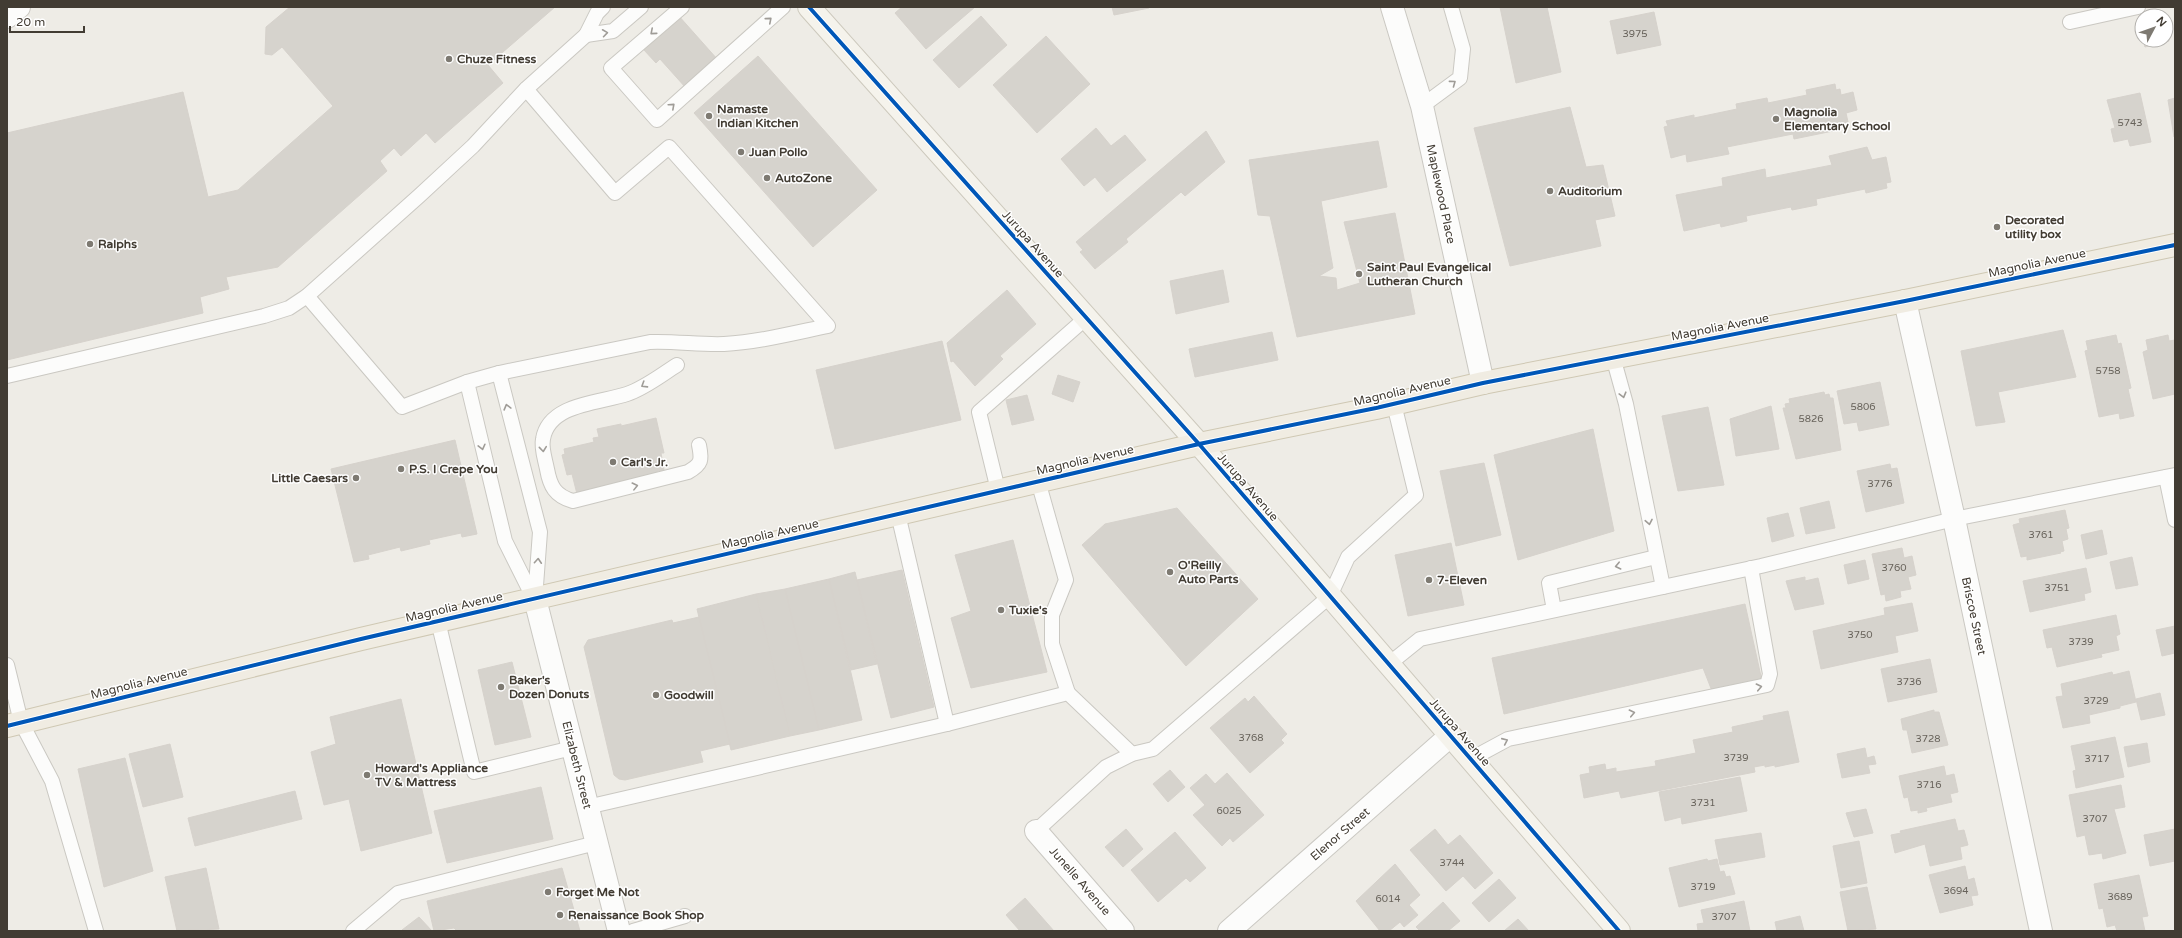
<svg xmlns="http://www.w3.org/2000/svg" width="2182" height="938" font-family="'Varela Round',sans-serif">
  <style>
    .building { fill: #d6d3cd; stroke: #d6d2cc }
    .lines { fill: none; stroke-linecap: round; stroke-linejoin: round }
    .service-casing { stroke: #cac8c2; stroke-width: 16 }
    .minor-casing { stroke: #cac8c2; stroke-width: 24 }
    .secondary-casing { stroke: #cdc9bd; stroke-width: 24 }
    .primary-casing { stroke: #cfc8b3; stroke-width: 24 }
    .service { stroke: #fcfcfb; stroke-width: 14 }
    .minor { stroke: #fcfcfb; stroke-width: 22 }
    .secondary { stroke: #f5f3ec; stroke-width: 22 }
    .primary { stroke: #f0ece2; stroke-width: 22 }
    .cycleway-casing { stroke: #fff; stroke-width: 6 }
    .cycleway { stroke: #0057b8; stroke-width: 4 }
    .oneway { stroke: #9f9c97 }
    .poi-dot { fill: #7e7a72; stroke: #fff; stroke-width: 1.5 }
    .labels { text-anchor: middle; stroke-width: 3; stroke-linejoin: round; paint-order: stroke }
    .number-label { font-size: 10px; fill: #68635b }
    .poi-label { font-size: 12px; font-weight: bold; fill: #423c33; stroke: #fff; text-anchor: start }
    .street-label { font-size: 12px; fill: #423c33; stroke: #fff }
  </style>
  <rect width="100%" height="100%" fill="#eeece6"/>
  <g class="building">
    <path d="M290 7H555L488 65 503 83 435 143 426 133 401 156 394 148 380 161 387 171 278 267 226 277 229 289 200 297 203 313 7 360V133L183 92 208 197 238 190 333 106 282 47 272 55 265 54 266 27Z"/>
    <path d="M902 7H975L926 49 895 13Z"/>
    <path d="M1112 7H1149V8L1114 15Z"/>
    <path d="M1500 7H1547L1561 72 1516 83Z"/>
    <path d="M1654 12 1661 45 1617 54 1610 21Z"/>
    <path d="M678 15 718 60 686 88 660 59 656 63 644 50 648 47 646 44Z"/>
    <path d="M981 16 1007 45 959 88 933 60Z"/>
    <path d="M2166 30 2169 41 2145 47 2143 40H2166Z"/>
    <path d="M1046 36 1090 84 1037 133 993 85Z"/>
    <path d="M758 56 877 190 813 247 694 113Z"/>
    <path d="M1835 84 1836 90 1840 89 1841 95 1853 92 1857 110 1846 113 1848 122 1831 125 1833 131 1794 139 1793 134 1727 147 1729 154 1687 162 1686 154 1671 158 1664 127 1668 126 1666 121 1694 115V118L1737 109 1736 104 1767 98 1768 103 1807 95 1806 90Z"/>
    <path d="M2140 93 2151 142 2130 146 2128 139 2114 142 2111 129 2115 128 2107 100Z"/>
    <path d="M2175 98V137H2174L2168 100Z"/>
    <path d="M1570 107 1586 167 1603 165 1615 216 1595 220 1601 246 1510 266 1474 128Z"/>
    <path d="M1096 128 1111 146 1125 135 1146 160 1107 192 1095 177 1084 186 1061 159Z"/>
    <path d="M1206 131 1225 162 1185 196 1181 192 1126 239 1128 242 1095 269 1080 252 1083 250 1076 242Z"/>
    <path d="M1378 141 1387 187 1321 201 1333 268 1319 276 1336 278 1337 290 1360 283 1344 222 1395 213 1415 314 1297 337 1270 216 1258 215 1249 160Z"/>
    <path d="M1867 147 1872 160 1886 157 1891 182 1886 183 1887 188 1866 193 1865 189 1816 199 1817 205 1792 210 1791 207 1746 216 1747 221 1721 227 1720 223 1684 231 1676 195 1723 186 1722 178 1765 169 1766 178 1832 165 1829 156Z"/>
    <path d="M1223 270 1229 302 1176 314 1170 281Z"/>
    <path d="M1007 290 1036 324 1000 356 1003 359 975 386 953 361 951 362 947 343Z"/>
    <path d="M2063 330 2076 377 1998 392 2005 422 1976 426 1961 351Z"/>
    <path d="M1272 332 1278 360 1195 377 1189 349Z"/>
    <path d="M2116 335 2118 344 2121 343 2131 388 2128 389 2134 416 2120 419 2119 413 2099 417 2085 351 2088 350 2086 341Z"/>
    <path d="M2168 335 2169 341 2175 340V394L2153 399 2143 352 2148 350 2146 340Z"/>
    <path d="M942 341 961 420 835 449 816 370Z"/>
    <path d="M1058 375 1080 382 1073 402 1052 394Z"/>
    <path d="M1880 382 1889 425 1859 431 1857 422 1844 424 1837 391Z"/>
    <path d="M1824 392 1825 395 1829 394 1830 398H1833L1841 450 1796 459 1783 408H1786L1785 404 1790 403 1789 399Z"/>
    <path d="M1027 395 1034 420 1012 425 1006 400Z"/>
    <path d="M1771 406 1779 449 1736 456 1730 419Z"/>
    <path d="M1708 407 1724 485 1678 491 1662 416Z"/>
    <path d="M656 418 664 453H661L664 470 657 471 658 475 577 494 572 474 567 475 562 455 565 454 564 449 594 442 593 438 599 437 597 429 621 424V426Z"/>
    <path d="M1593 429 1614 531 1518 560 1494 455Z"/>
    <path d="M455 440 477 534 462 537 461 533 429 540 430 544 401 551 400 547 368 555 369 559 354 562 331 469Z"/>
    <path d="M1484 463 1501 535 1456 546 1440 471Z"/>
    <path d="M1890 464 1891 469 1897 468 1904 503 1866 512 1857 471Z"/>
    <path d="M1829 501 1835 528 1806 534 1800 508Z"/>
    <path d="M1177 508 1258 599 1186 666 1082 545 1105 524Z"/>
    <path d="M2065 510 2069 528 2066 529 2068 539 2062 541 2064 551 2060 552 2061 553 2027 560V556L2021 557 2013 525 2020 523 2019 519Z"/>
    <path d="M1788 513 1794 536 1772 542 1767 518Z"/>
    <path d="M2102 530 2107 554 2086 559 2081 535Z"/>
    <path d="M1013 540 1047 672 971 688 951 618 971 611 955 555Z"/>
    <path d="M1451 543 1464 605 1408 616 1395 555Z"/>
    <path d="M1902 548 1904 558 1912 556 1916 575 1908 577 1911 589 1900 591 1901 597 1886 601 1885 594 1881 595 1872 554Z"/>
    <path d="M2132 557 2138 585 2116 589 2110 562Z"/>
    <path d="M1865 560 1869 579 1848 584 1844 565Z"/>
    <path d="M2086 568 2091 592 2084 594 2085 600 2030 612 2023 581Z"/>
    <path d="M902 570 934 707 891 718 857 580Z"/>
    <path d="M855 572 877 664 851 670 829 579Z"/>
    <path d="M1805 577V581L1818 578 1824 604 1795 610 1786 581Z"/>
    <path d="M829 579 862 720 819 730 785 589Z"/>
    <path d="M785 589 819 730 790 736 756 594Z"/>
    <path d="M756 594 790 736 731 750 697 609Z"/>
    <path d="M1912 603 1918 631 1895 636 1898 652 1821 669 1813 631 1885 615 1884 608Z"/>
    <path d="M1745 604 1762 681 1712 691 1703 668 1504 714 1492 658Z"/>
    <path d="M2116 615 2120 634 2116 636 2119 650 2101 654 2102 657 2057 667 2052 647 2047 648 2043 630Z"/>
    <path d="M699 617 730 744 700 751 703 762 625 780 619 779 614 775 584 647 588 640 672 620 673 623Z"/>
    <path d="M2175 626V653L2162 656 2156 630Z"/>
    <path d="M1930 659 1937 692 1888 702 1881 669Z"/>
    <path d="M512 662 531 737 495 745 478 670Z"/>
    <path d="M2129 671 2136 702 2120 706V708L2089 715 2090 723 2063 728 2056 697 2063 696 2061 684 2112 672 2113 675Z"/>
    <path d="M2160 693 2165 715 2141 720 2136 699Z"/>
    <path d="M1254 696 1287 734 1281 740 1284 743 1250 773 1210 728 1245 698 1248 702Z"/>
    <path d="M401 699 432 833 361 851 349 799 324 805 311 752 336 744 330 717Z"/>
    <path d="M1934 710V712H1939L1948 745 1912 753 1907 730H1903L1901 719Z"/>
    <path d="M1788 711 1799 762 1775 767V765L1765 767V765L1754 767 1755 772 1621 798 1619 791 1584 798 1580 775 1590 773 1589 767 1605 764 1606 770 1616 768V772L1656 766 1655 761 1696 753 1693 740 1733 732 1732 727 1764 720 1763 716Z"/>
    <path d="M2115 737 2124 777 2076 788 2073 771 2076 770 2071 746Z"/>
    <path d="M2147 743 2150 762 2128 767 2124 747Z"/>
    <path d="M170 744 183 797 143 807 129 754Z"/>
    <path d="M1865 748 1867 758 1874 756 1876 764 1868 765 1870 773 1842 778 1837 754Z"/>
    <path d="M125 758 153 871 104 887 78 769Z"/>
    <path d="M1944 766 1946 776 1954 774 1958 792 1950 794 1952 802 1926 808 1927 811 1918 813V810L1911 811 1908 797 1904 798 1899 776Z"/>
    <path d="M1170 770 1185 787 1168 802 1153 784Z"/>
    <path d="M1227 773 1264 815 1233 842 1230 838 1222 846 1193 815 1205 805 1190 788 1206 774 1215 784Z"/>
    <path d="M1740 777 1747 811 1682 824 1681 817 1665 821 1659 792Z"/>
    <path d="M2121 785 2125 807 2114 809 2126 853 2103 859 2102 853 2089 855 2085 835 2077 837 2069 795Z"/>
    <path d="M541 787 553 839 447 863 434 811Z"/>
    <path d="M295 791 302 819 195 846 188 818Z"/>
    <path d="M1866 809 1873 833 1854 837 1846 813Z"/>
    <path d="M1955 819 1958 831 1964 830 1968 845 1960 847 1962 859 1930 866 1925 844 1895 853 1891 835 1901 833 1900 831Z"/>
    <path d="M1126 829 1143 849 1123 867 1105 847Z"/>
    <path d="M1435 829 1448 845 1460 835 1493 873 1475 889 1463 876 1446 891 1410 850Z"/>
    <path d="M2175 829V861L2150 866 2144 835Z"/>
    <path d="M1175 832 1206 868 1190 882 1186 878 1158 902 1131 870Z"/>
    <path d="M1761 833 1765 857 1720 865 1715 840Z"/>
    <path d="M1859 841 1867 883 1841 888 1833 846Z"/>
    <path d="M1707 859 1708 861 1717 859 1720 872 1724 871 1726 877 1730 876 1735 894 1679 907 1669 868Z"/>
    <path d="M1395 864 1420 895 1409 905 1418 915 1404 927 1400 922 1389 931H1380L1356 901Z"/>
    <path d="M1965 866 1968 880 1974 878 1978 895 1971 896 1973 905 1940 913 1929 875Z"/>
    <path d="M206 868 219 929 177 931 165 877Z"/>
    <path d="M562 868 580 931H457L454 928 434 931 427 901Z"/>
    <path d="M2139 875 2148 916 2142 917 2145 931H2117L2115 925 2107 927 2103 908 2099 909 2094 884Z"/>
    <path d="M1499 879 1516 898 1489 922 1472 903Z"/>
    <path d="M1867 887 1876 929 1848 931 1840 892Z"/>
    <path d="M1025 898 1054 931H1020L1006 915Z"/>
    <path d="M1744 901 1750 931H1698L1697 924 1704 923 1701 910Z"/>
    <path d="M1443 902 1460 921 1448 931H1420L1416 927Z"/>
    <path d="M1800 916 1804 931H1777L1775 922Z"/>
    <path d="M419 917 432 931 402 930Z"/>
    <path d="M1518 919 1529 931H1504Z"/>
  </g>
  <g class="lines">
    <defs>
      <g id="service">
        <path d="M603 7 597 13 586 35 613 31 641 7"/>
        <path d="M682 7 611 68 657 120 783 7"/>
        <path d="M2070 22 2138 7"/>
        <path d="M1422 106 1460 78 1463 49 1451 7"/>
        <path d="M307 296 402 407 467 382 499 373 650 342C676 341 700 345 724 344 759 342 794 333 828 326L669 147 615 193 526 89"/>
        <path d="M1613 357 1626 404 1663 587"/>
        <path d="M677 365C661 375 645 388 627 394 601 403 549 403 543 439 541 448 545 459 547 469 550 486 555 496 573 501L688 472C702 464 702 460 699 445"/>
        <path d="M499 373 540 532 535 599"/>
        <path d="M7 376 264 316 289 308 307 296 419 196 473 146 526 89 586 35"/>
        <path d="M467 382 505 541 534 599"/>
        <path d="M2166 477 2175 520"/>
        <path d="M1038 481 1066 580 1052 615V644L1068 693"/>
        <path d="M998 490 979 412 1086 318"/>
        <path d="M898 514 947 724"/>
        <path d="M1554 610 1549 583 1656 557"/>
        <path d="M438 621 474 772 572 748"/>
        <path d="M1389 664 1420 639 1761 566 1954 519 2175 475"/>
        <path d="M7 665 21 722 52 781 96 931"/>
        <path d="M1471 759 1508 739 1767 685 1770 674 1751 568"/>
        <path d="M587 807 947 724 1068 693 1132 754"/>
        <path d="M1036 831 1106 767 1132 754 1153 749 1330 596 1348 557 1416 495 1394 404"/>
        <path d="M353 931 398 893 596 843"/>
        <path d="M633 931 685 916"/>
      </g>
      <g id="minor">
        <path d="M1392 7 1422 106 1483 383"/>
        <path d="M7 17 19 7"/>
        <path d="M1905 301 1954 519 2041 931"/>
        <path d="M535 599 619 931"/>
        <path d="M1036 831 1123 931"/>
        <path d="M1229 931 1450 736"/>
      </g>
      <path id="secondary" d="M809 7 1199 444 1619 931"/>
      <path id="primary" d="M7 726 361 639 1199 444 1376 408 1483 383 1905 301 2175 245"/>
    </defs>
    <use href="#service" class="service-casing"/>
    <use href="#minor" class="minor-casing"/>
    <use href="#secondary" class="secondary-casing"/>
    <use href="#primary" class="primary-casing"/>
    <use href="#service" class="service"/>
    <use href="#minor" class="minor"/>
    <use href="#secondary" class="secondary"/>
    <use href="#primary" class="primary"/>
    <defs>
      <g id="cycleway">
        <path d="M809 7 1199 444 1619 931"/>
        <path d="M7 726 361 639 1199 444 1376 408 1483 383 1905 301 2175 245"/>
      </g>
    </defs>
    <use href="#cycleway" class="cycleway-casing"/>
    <use href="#cycleway" class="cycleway"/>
  </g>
  <defs><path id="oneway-chevron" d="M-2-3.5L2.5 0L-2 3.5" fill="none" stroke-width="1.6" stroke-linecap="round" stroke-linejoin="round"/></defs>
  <g class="oneway">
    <use href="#oneway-chevron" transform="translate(769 20) rotate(-41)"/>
    <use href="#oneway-chevron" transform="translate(653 32) rotate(139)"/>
    <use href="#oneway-chevron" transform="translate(605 33) rotate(-8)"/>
    <use href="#oneway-chevron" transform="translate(1453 83) rotate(-36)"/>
    <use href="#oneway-chevron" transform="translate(672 106) rotate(-42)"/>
    <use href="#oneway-chevron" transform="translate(644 385) rotate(148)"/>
    <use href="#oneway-chevron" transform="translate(1623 395) rotate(75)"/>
    <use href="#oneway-chevron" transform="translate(507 407) rotate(-105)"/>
    <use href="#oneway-chevron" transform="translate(482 447) rotate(76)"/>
    <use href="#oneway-chevron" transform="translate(543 449) rotate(84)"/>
    <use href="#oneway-chevron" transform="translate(635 486) rotate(-14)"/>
    <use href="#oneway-chevron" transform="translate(1649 522) rotate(79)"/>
    <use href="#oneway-chevron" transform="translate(538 561) rotate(-86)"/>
    <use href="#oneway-chevron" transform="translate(1618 566) rotate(167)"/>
    <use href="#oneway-chevron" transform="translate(1759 687) rotate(-12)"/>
    <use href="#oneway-chevron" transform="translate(1632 713) rotate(-12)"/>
    <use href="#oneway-chevron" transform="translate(1505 741) rotate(-24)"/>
  </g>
  <g class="poi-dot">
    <circle cx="449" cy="59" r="4"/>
    <circle cx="709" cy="116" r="4"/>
    <circle cx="1776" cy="119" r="4"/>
    <circle cx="741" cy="152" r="4"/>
    <circle cx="767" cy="178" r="4"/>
    <circle cx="1550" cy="191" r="4"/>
    <circle cx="1997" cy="227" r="4"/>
    <circle cx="90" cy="244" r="4"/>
    <circle cx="1359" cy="274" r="4"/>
    <circle cx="613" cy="462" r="4"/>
    <circle cx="401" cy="469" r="4"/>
    <circle cx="356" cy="478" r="4"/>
    <circle cx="1170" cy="572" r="4"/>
    <circle cx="1429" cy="580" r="4"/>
    <circle cx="1001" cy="610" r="4"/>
    <circle cx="501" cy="687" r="4"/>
    <circle cx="656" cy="695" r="4"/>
    <circle cx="367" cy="775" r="4"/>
    <circle cx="548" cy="892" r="4"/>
    <circle cx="560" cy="915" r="4"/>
  </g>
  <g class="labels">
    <g class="number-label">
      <text x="1635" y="37">3975</text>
      <text x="2130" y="126">5743</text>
      <text x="2108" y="374">5758</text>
      <text x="1863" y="410">5806</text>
      <text x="1811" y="422">5826</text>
      <text x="1880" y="487">3776</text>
      <text x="2041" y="538">3761</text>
      <text x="1894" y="571">3760</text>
      <text x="2057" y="591">3751</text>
      <text x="1860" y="638">3750</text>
      <text x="2081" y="645">3739</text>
      <text x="1909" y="685">3736</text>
      <text x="2096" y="704">3729</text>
      <text x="1251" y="741">3768</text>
      <text x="1928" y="742">3728</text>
      <text x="1736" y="761">3739</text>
      <text x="2097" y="762">3717</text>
      <text x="1929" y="788">3716</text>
      <text x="1703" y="806">3731</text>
      <text x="1229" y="814">6025</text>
      <text x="2095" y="822">3707</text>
      <text x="1452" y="866">3744</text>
      <text x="1703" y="890">3719</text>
      <text x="1956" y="894">3694</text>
      <text x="2120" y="900">3689</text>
      <text x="1388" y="902">6014</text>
      <text x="1724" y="920">3707</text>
    </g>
    <g class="poi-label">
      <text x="457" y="63">Chuze Fitness</text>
      <text x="717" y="113">Namaste<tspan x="717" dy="14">Indian Kitchen</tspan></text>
      <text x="1784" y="116">Magnolia<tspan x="1784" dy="14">Elementary School</tspan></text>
      <text x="749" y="156">Juan Pollo</text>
      <text x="775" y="182">AutoZone</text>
      <text x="1558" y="195">Auditorium</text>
      <text x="2005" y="224">Decorated<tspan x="2005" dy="14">utility box</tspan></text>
      <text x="98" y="248">Ralphs</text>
      <text x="1367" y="271">Saint Paul Evangelical<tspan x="1367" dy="14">Lutheran Church</tspan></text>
      <text x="621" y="466">Carl's Jr.</text>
      <text x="409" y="473">P.S. I Crepe You</text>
      <text x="348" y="482" text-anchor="end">Little Caesars</text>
      <text x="1178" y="569">O'Reilly<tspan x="1178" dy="14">Auto Parts</tspan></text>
      <text x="1437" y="584">7-Eleven</text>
      <text x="1009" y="614">Tuxie's</text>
      <text x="509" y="684">Baker's<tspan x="509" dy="14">Dozen Donuts</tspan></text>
      <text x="664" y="699">Goodwill</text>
      <text x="375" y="772">Howard's Appliance<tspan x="375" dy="14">TV &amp; Mattress</tspan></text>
      <text x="556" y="896">Forget Me Not</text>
      <text x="568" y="919">Renaissance Book Shop</text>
    </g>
    <g class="street-label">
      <text transform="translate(1441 194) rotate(78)" y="4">Maplewood Place</text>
      <text transform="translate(1033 244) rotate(48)" y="4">Jurupa Avenue</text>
      <text transform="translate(2037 263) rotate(-12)" y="4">Magnolia Avenue</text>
      <text transform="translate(1720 327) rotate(-11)" y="4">Magnolia Avenue</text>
      <text transform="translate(1402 391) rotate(-13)" y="4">Magnolia Avenue</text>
      <text transform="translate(1085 460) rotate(-13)" y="4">Magnolia Avenue</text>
      <text transform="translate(1248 487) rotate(49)" y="4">Jurupa Avenue</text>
      <text transform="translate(770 534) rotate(-13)" y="4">Magnolia Avenue</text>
      <text transform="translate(454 607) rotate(-13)" y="4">Magnolia Avenue</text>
      <text transform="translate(1974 616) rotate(78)" y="4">Briscoe Street</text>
      <text transform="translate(139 683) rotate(-14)" y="4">Magnolia Avenue</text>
      <text transform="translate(1460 732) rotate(49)" y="4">Jurupa Avenue</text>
      <text transform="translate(577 765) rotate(76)" y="4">Elizabeth Street</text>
      <text transform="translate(1340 834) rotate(-41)" y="4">Elenor Street</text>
      <text transform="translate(1080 881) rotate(49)" y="4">Junelle Avenue</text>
    </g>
  </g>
  <rect width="2182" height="938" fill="none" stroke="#423c33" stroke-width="16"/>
  <g transform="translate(2154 28) rotate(49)"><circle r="19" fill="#ffffff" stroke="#b3b1ad"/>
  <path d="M0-3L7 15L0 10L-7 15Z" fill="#7e7a72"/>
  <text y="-6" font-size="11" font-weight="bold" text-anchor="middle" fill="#423c33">N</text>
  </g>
  <path d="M10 26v6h74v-6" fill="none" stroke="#423c33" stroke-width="2"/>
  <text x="16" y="26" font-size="12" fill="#423c33" stroke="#ffffff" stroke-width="3" paint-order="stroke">20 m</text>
</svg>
